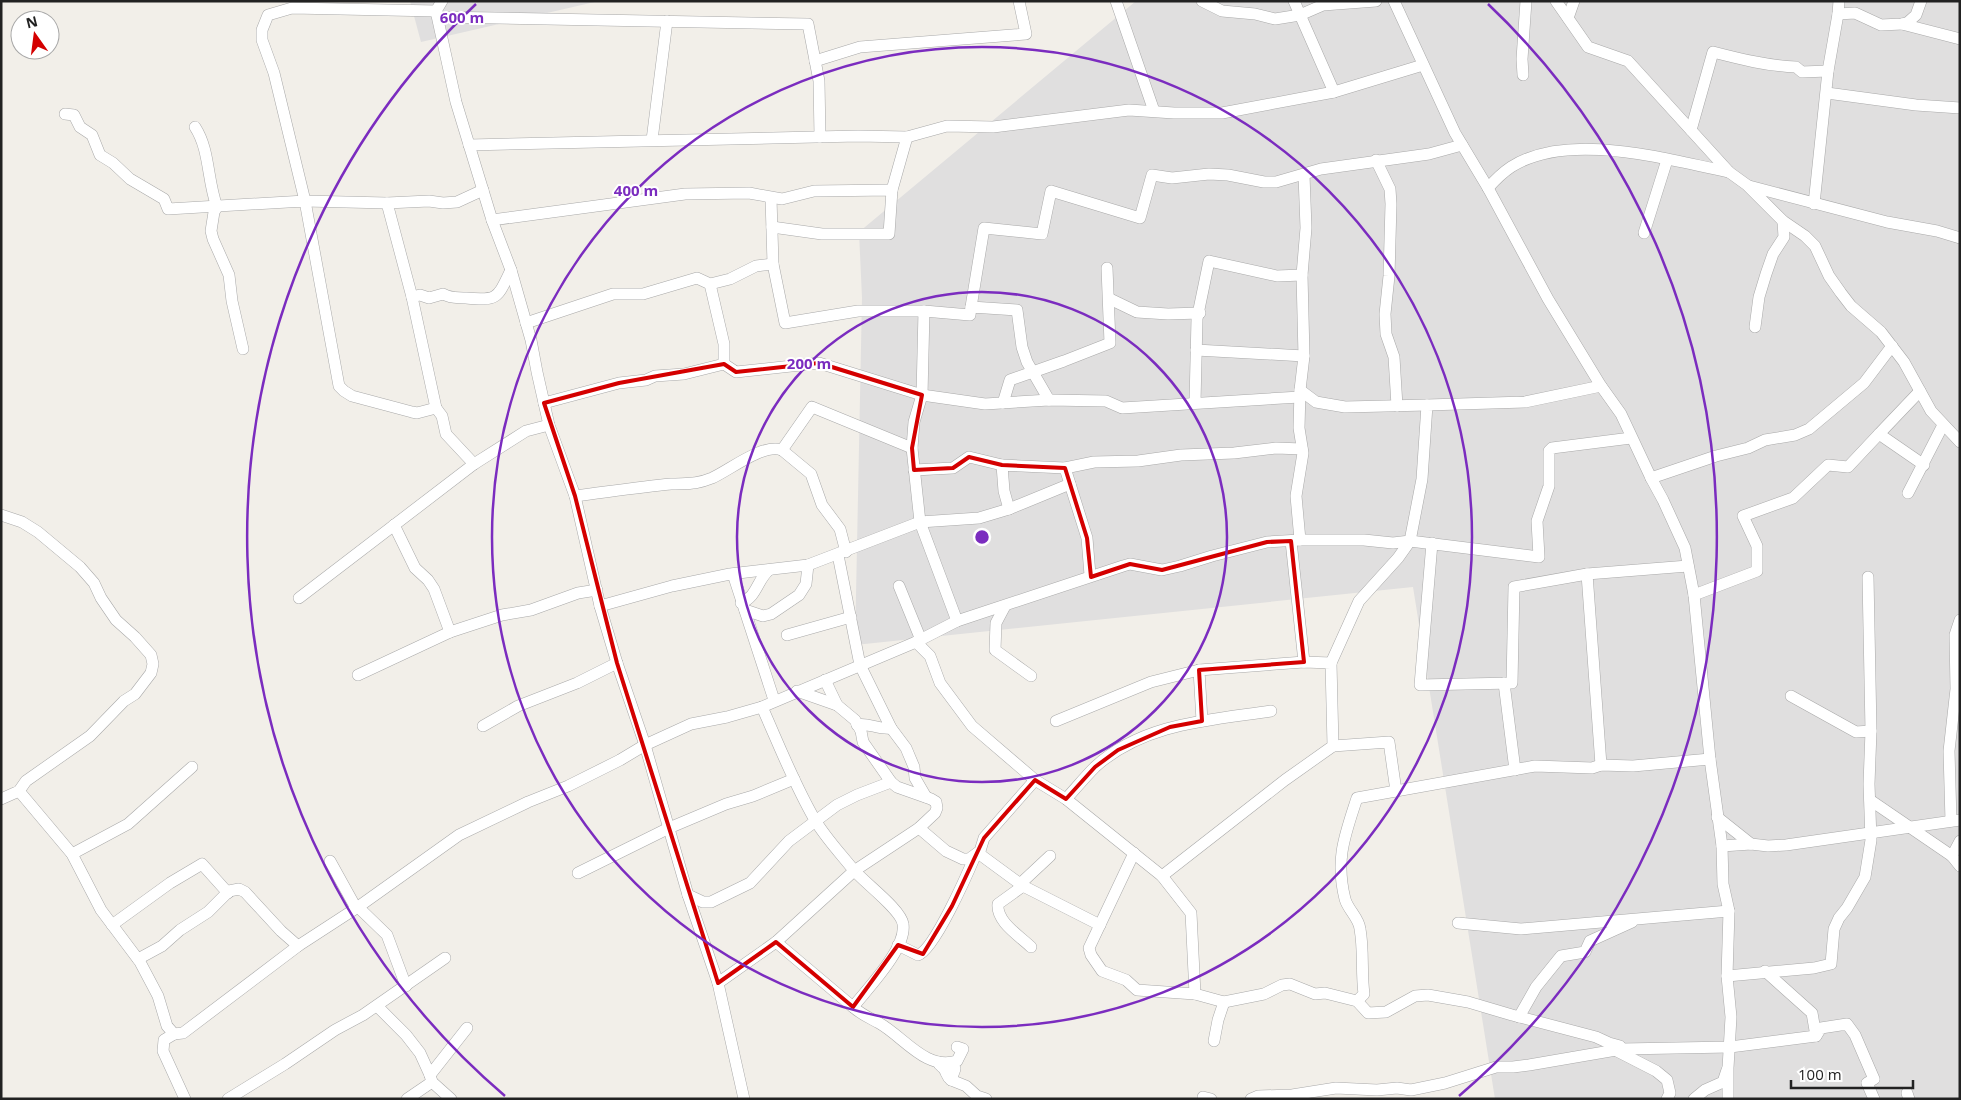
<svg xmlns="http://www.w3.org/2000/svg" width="1961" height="1100" font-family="'Open Sans',sans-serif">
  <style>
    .residential { fill: #e0dfdf }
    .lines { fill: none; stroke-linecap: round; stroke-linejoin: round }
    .minor-casing { stroke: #a9a9a9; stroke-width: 12 }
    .minor { stroke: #fff; stroke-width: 11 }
    .marked { fill: none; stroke: #d40000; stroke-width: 4; stroke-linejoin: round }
    .ring { fill: none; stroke: #7b2cbf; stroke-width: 2.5 }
    .centre { fill: #7b2cbf; stroke: #fff; stroke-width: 2.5 }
    .ring-label { font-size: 15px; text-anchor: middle; font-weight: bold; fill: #7b2cbf; stroke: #fff; stroke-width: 4; stroke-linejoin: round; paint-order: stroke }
  </style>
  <rect width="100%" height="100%" fill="#f2efe9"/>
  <g class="residential">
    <path d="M410 1H599L421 42Z"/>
    <path d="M1136 1H1960V1099H1495L1413 587 855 645 862 298 859 232Z"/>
  </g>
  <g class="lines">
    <defs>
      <g id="minor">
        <path d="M442 1 436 11 456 102 492 220 511 270 531 340 537 372 549 425 575 496 600 606 617 663 645 745 688 895 718 983 744 1099"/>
        <path d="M1116 1 1154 111"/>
        <path d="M1202 1 1222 11 1255 14 1275 19 1300 15 1323 5 1376 1"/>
        <path d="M1294 1 1334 92"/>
        <path d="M1394 1 1455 133 1488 188 1548 299 1601 386 1621 414 1651 478 1663 500 1685 548 1694 595 1710 759 1722 846 1723 884 1729 911 1727 976 1731 1017 1728 1068V1099"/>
        <path d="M1556 1 1588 47 1628 61 1729 172 1747 185 1783 221 1805 236 1815 246 1829 276 1841 293 1851 306 1881 332 1904 362 1931 411 1960 442"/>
        <path d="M1838 14 1855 13 1881 25 1902 24 1907 23 1916 15 1921 1"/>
        <path d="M438 17 808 24 819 81 820 137"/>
        <path d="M1568 18 1574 1"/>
        <path d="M1902 24 1960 39"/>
        <path d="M815 61 860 47 1026 34 1019 1"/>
        <path d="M1523 75 1522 59 1526 1"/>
        <path d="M1827 93 1916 105 1960 108"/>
        <path d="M65 114 74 115 80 127 92 135 100 155 113 163 130 179 164 199 168 209 305 201 339 386 344 391 352 396 412 412 417 413 436 408"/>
        <path d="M195 127C210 150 207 180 217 207L214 212 211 231 213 239 229 275 232 301 243 349"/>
        <path d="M1691 130 1713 52C1740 59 1768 66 1796 67L1802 72 1828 71"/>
        <path d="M652 140 667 21"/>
        <path d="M469 145 858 136 907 137 947 126 993 127 1129 110 1174 113H1222L1334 92 1423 65"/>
        <path d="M1376 160 1390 189 1391 204 1389 276 1385 314 1386 334 1394 357 1397 406"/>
        <path d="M1749 186 1887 222 1937 231 1960 238"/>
        <path d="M1488 188C1495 180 1502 173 1511 167 1569 130 1667 160 1729 172"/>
        <path d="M892 190 907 137"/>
        <path d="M771 198 773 264 785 323 858 311H924L970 315 971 307 1017 310 1022 347 1027 362 1049 400"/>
        <path d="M387 203 305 201 274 73 262 40V30L268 15 292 8 436 11"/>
        <path d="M1814 204 1828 71 1838 14 1839 1"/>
        <path d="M492 220 685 194 749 193 782 199 814 191 892 190 889 234H822L772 227"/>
        <path d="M1644 233 1667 160"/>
        <path d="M710 284 724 344V364"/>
        <path d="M412 297 387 203 429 201 443 203 457 202 483 190"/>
        <path d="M1110 299 1137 312 1168 314 1200 313"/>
        <path d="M971 307 984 228 1042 234 1051 191 1140 218 1152 175 1172 178 1209 174 1228 175 1264 182H1276L1321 169 1429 154 1462 145"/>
        <path d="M924 311 922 395 914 422 912 448 920 522 957 621"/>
        <path d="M526 323 613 294H643L697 278 710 284 730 279 756 266 773 264"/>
        <path d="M1755 327 1759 297 1766 274 1773 254 1784 237 1783 221"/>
        <path d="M1196 350 1304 356"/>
        <path d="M1300 390 1316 402 1345 407 1427 405"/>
        <path d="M1920 391 1879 434 1924 465"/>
        <path d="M1195 402 1197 319 1209 261 1277 276 1302 275"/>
        <path d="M544 403 619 383 646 380 655 376 684 374 724 364 736 372 819 363 922 395 985 404 1049 400 1106 401 1122 408 1300 397"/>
        <path d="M1003 403 1010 380 1064 361 1110 343 1107 268"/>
        <path d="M782 450 812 407 912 448"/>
        <path d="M474 464 446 434 442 416 436 408 412 297 420 295 429 298 443 294C452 299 457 297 466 298 499 301 497 298 511 270"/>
        <path d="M914 470 953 468 969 457 1002 465"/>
        <path d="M1651 478 1716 456 1748 448 1765 440 1795 435 1809 429 1864 383 1892 346"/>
        <path d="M1070 484 1087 538 1090 575"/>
        <path d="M1908 493 1943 425"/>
        <path d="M575 496C607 492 639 487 671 484 687 483 695 485 712 478 730 470 763 443 782 450L811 474 822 505 840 529 846 552"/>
        <path d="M1009 509 1004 491 1002 465 1065 468 1094 462 1138 461 1181 455 1234 453 1276 448 1302 449"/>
        <path d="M1 515 22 522 38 532 80 567 94 583 101 598 116 620 135 637 151 655 153 664 151 673 135 694 124 701 90 736 26 781 19 791 1 799"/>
        <path d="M394 525 415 568 428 580 434 589 450 632"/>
        <path d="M1300 540 1296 496 1303 453 1299 428 1300 390 1304 356 1302 275 1306 228 1304 175"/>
        <path d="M1291 541 1304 662"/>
        <path d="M1432 543 1420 685 1512 683 1514 587 1587 574 1688 566"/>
        <path d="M838 555 860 665 891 728C879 730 867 722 857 725"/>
        <path d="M733 574 774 700"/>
        <path d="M1587 574 1601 765"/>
        <path d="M899 586 921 640"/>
        <path d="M1694 595 1757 571V546L1743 516 1793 498 1828 465 1848 467 1879 434"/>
        <path d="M299 598 474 464 526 431 549 425"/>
        <path d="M741 603C757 597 757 580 769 570"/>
        <path d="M600 606 672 586 730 574 808 565 920 522 979 518 1009 509 1070 484 1065 468"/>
        <path d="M1005 606 996 623 995 650 1031 676"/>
        <path d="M745 610 763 616 771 614 799 595 806 584 808 565"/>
        <path d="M787 635 851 617"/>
        <path d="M916 642 930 656 940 683 972 726 1035 780 1066 799 1162 876 1191 913 1195 994 1224 1002 1264 994 1282 985 1290 984 1315 994 1325 993 1357 1001 1368 1013 1386 1012 1415 996 1428 995 1468 1002 1512 1015 1596 1037 1609 1043 1620 1046 1622 1049 1730 1047 1816 1036 1821 1028 1847 1024 1855 1035 1874 1079 1867 1083 1874 1099"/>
        <path d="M1331 663 1359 601 1398 558 1410 541 1422 479 1427 405 1525 402 1601 386"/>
        <path d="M358 675 450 632 502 615 531 610 578 593 597 590"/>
        <path d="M825 680 837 705"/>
        <path d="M1504 683 1515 770"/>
        <path d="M1791 696 1856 732 1871 731"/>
        <path d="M762 707C779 745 794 784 815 820 825 837 840 853 852 868 863 882 901 909 903 924 907 948 868 988 853 1007L776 942"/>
        <path d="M1056 721 1151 682 1199 670"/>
        <path d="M483 726 518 706 577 683 617 663"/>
        <path d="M891 728 906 748 914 767 915 778 926 797"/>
        <path d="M1333 746 1389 742 1396 791"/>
        <path d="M19 791 72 854 101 910 140 962 158 996 167 1026 174 1034 183 1033 298 946 358 907 459 835 528 802 568 786 620 760 645 745 691 724 727 717 762 707 916 642 957 621 1123 566 1130 564 1162 570 1180 566 1212 556 1267 542 1300 540H1364L1393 543 1410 541 1539 557 1537 521 1549 486V451L1552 448 1631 438"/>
        <path d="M1066 799C1076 788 1085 777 1095 767 1143 723 1210 720 1271 711"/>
        <path d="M1870 800 1952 856"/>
        <path d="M1717 817 1751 844"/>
        <path d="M1951 821 1949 751 1956 689 1955 635 1960 620"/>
        <path d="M919 828 946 851 963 859H969L980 851 984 838 1035 780"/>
        <path d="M1960 841 1952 856 1960 866"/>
        <path d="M1722 846 1751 844 1768 846 1786 845 1960 820"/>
        <path d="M978 853 1023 886 1100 925"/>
        <path d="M1134 853 1089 948 1091 955 1102 971 1126 980 1137 990 1195 994"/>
        <path d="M72 854 128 824 192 767"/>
        <path d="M330 861 356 908"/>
        <path d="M578 873 669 828 726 804 753 796 794 779"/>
        <path d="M1162 876 1285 780 1333 746 1331 663 1304 662 1199 670 1202 721"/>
        <path d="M1020 884 1050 856"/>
        <path d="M1023 886 998 904C996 922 1020 936 1031 947"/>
        <path d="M688 895 703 902H711L750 883 789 841 837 805 857 795 891 782"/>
        <path d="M358 907 387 935 406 986"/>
        <path d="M1458 923 1521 929 1729 911"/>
        <path d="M112 925 170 883 202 864 228 893"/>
        <path d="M898 945 918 955C934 950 967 875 975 856"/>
        <path d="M138 959 162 946 180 930 208 912 229 891 239 889 245 892 281 931 298 946"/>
        <path d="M1765 971 1812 1013 1816 1036"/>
        <path d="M1727 976 1814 968 1831 964 1834 929 1839 918 1847 908 1865 877 1871 840 1869 784 1871 731 1868 577"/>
        <path d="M718 983 776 942 854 871 919 828 935 813 937 808 936 802 931 799 897 787 891 782 863 742 861 731 855 720 837 705 797 691"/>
        <path d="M1357 1001 1364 994C1361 972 1364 951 1360 929 1359 918 1348 910 1345 899 1335 859 1345 835 1357 798L1535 766 1592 768 1601 765 1633 766 1710 759"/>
        <path d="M377 1006 406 1035 420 1053 430 1075 467 1028"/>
        <path d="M853 1007C862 1015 870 1018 879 1023 904 1037 926 1071 957 1061L963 1049 957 1047"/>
        <path d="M1519 1017 1536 987 1561 956 1585 952 1590 941 1632 922"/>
        <path d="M174 1034 164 1040 163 1051 185 1099"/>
        <path d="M1214 1041 1218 1020 1224 1002"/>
        <path d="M1615 1050 1656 1071 1667 1080 1670 1093 1667 1099"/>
        <path d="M938 1062C940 1067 942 1066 944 1069 947 1073 946 1076 951 1080L955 1069 948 1063"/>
        <path d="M951 1080 966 1086 977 1096 986 1099"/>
        <path d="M432 1082 451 1099"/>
        <path d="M1907 1093 1909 1099"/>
        <path d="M1203 1097 1211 1099"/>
        <path d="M228 1099 285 1064 335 1030 363 1015 445 958"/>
        <path d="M407 1099 432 1082 430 1075"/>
        <path d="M1251 1099 1258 1096 1292 1095 1336 1088 1377 1090 1397 1088 1411 1090 1445 1083 1496 1067H1513L1529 1065 1622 1049"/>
        <path d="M1694 1099 1705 1090 1723 1082 1727 1070"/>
      </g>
    </defs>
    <use href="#minor" class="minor-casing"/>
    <use href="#minor" class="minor"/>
  </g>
  <path class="marked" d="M819 363 922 395 912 448 914 470 953 468 969 457 1002 465 1065 468 1087 538 1091 577 1130 564 1162 570 1267 542 1291 541 1304 662 1199 670 1202 721 1170 727 1118 750 1095 767 1066 799 1035 780 984 838 952 906 923 954 898 945 853 1007 776 942 718 983 617 663 575 496 544 403 619 383 724 364 736 372Z"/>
  <g class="ring">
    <circle cx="982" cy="537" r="245"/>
    <circle cx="982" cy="537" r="490"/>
    <path d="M505 1096A735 735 0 0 1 476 4M1488 4A735 735 0 0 1 1459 1096"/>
  </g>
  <circle cx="982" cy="537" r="8" class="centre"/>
  <g class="ring-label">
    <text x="462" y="23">600 m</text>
    <text x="636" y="196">400 m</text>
    <text x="809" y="369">200 m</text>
  </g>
  <rect width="1961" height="1100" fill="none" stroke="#222222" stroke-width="5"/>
  <g transform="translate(35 35) rotate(346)"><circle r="24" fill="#ffffff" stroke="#a7a7a7"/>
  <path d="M0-4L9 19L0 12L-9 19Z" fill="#d40000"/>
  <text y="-8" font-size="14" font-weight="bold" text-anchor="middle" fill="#222222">N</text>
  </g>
  <path d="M1791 1080v8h122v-8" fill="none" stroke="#222222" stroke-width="2.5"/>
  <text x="1798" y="1080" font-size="15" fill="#222222" stroke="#ffffff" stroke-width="4" paint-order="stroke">100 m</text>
</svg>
